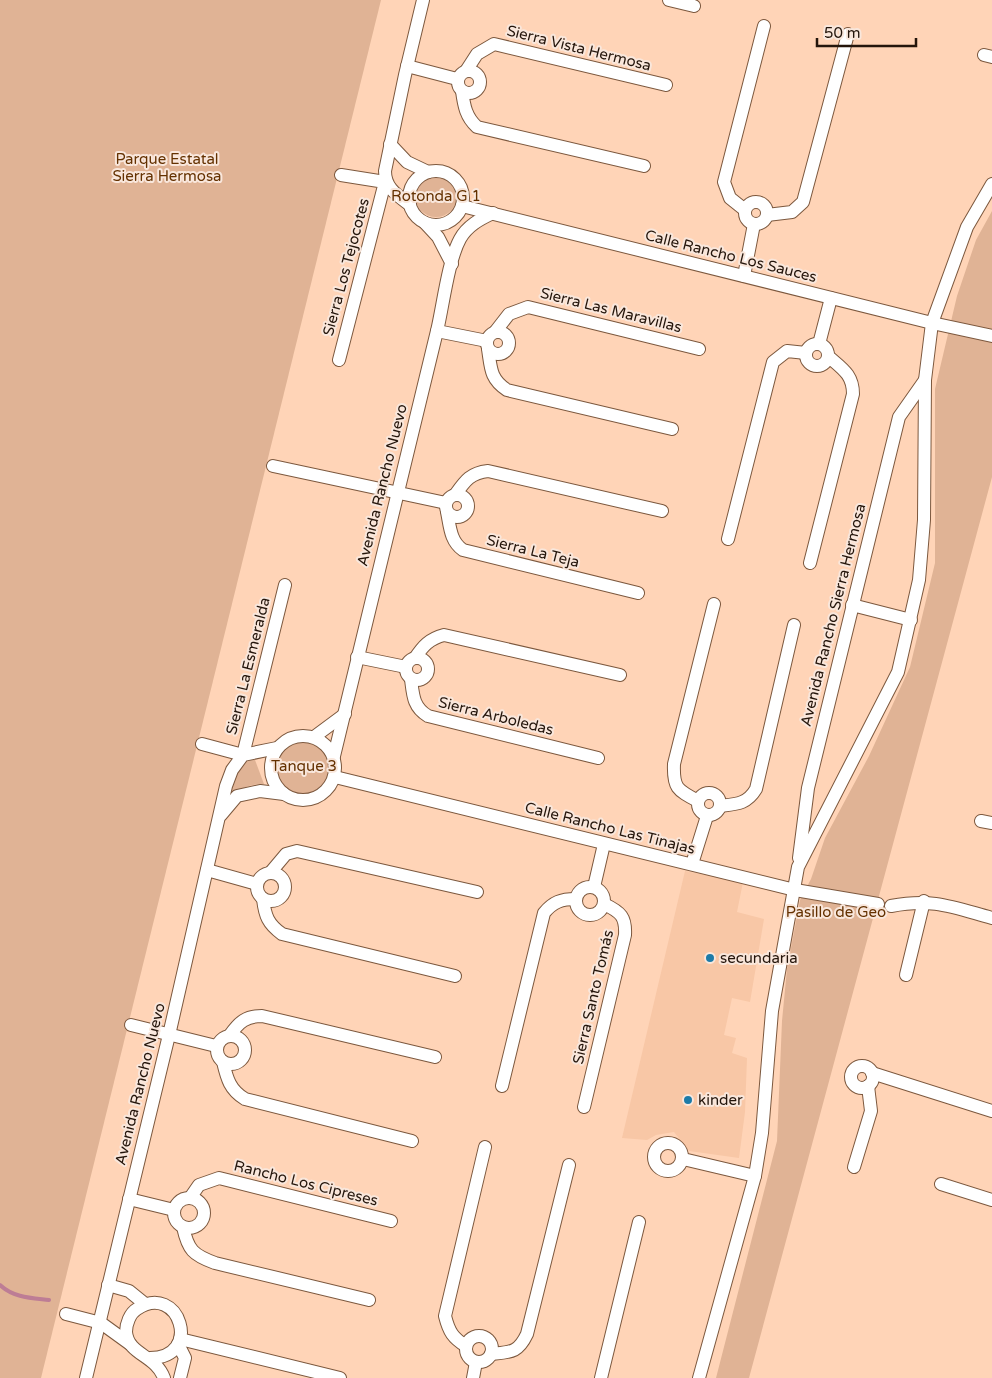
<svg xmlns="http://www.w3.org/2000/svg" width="992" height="1378" font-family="'Varela Round',sans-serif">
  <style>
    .built { fill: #f8c7a6 }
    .green { fill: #e0b395 }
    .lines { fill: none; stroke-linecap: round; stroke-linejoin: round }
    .stream { stroke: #bd7d95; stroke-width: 4 }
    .minor-casing { stroke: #7c583e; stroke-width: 14 }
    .minor { stroke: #fff; stroke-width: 12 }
    .poi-dot { fill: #1d7ba8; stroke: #f9e7dc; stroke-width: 2 }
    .labels { text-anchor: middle; stroke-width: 4; stroke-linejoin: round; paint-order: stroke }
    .street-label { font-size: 15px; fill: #24150b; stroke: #f9e7dc }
    .park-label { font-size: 15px; fill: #643100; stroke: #f9e7dc }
    .poi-label { font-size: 15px; fill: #24150b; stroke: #f9e7dc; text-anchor: start }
  </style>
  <rect width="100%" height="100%" fill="#ffd4b7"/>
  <path class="built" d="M685 871 743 882 737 912 764 919 750 1002 732 998 724 1035 736 1038 732 1053 747 1058 745 1112 739 1158 689 1151 674 1132 656 1135 647 1140 622 1138Z"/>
  <g class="green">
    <path d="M0 0H381L41 1378H0Z"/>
    <circle cx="436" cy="196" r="21"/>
    <path d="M992 211V477L749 1378H716L777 1141 782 1021 787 969 800 900 811 879 825 838 869 756 910 667 935 563V389L957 296 976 240Z"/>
    <circle cx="304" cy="766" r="28"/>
    <path d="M248 759 255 760 264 784C246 784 237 790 225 804L235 771Z"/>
  </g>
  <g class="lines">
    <path class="stream" d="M0 1285C14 1298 32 1298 49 1300"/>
    <defs>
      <g id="minor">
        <path d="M669 0 694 6"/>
        <path d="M984 55 992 57"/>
        <path d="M407 66 457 79"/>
        <circle cx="469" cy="82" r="11"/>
        <path d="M466 71 477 54 494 44 666 85"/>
        <path d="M462 91C464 106 466 117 477 127L644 166"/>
        <path d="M390 144 407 162 428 172"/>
        <circle cx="436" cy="198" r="27"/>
        <circle cx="756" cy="213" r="11"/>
        <path d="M410 205C397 195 385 188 385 171L405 75 423 0"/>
        <path d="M462 206 932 323 992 336"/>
        <path d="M745 210 730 198 724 182 764 26"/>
        <path d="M767 215 792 212 803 202 848 34"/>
        <path d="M425 223 438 237 452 264"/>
        <path d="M744 276 754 224"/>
        <path d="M437 331 487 341"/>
        <circle cx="498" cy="343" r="11"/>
        <path d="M495 332 509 314 528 307 699 349"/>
        <circle cx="817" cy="355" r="11"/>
        <path d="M819 344 831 298"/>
        <path d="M488 349C491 368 490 379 507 390L672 429"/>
        <path d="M339 360 385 182 341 175"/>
        <path d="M273 466 446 503"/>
        <circle cx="457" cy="506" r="11"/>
        <path d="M455 495C465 481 470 473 488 471L662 511"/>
        <path d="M447 512C450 526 450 541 463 550L638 593"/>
        <path d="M728 539 773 362 787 351 806 353"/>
        <path d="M810 563 853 394C853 375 843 369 829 357"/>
        <path d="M852 605 911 620"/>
        <path d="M357 657 406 667"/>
        <circle cx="417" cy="669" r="11"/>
        <path d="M415 658C423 646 429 639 444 635L620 675"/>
        <path d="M411 679C413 695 413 707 428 716L598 758"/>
        <circle cx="303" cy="768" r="32"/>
        <path d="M314 737 345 714"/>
        <path d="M202 744 243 755 285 585"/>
        <path d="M334 756 437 331C443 306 448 261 460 239 467 226 480 219 493 213"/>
        <path d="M335 777 795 890 878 904"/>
        <circle cx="709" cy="804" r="11"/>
        <path d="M698 801C677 790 673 788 674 764L714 604"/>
        <path d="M720 806C737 804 747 804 756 789L794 625"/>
        <path d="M221 815 237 796 260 791 284 794"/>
        <path d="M981 821 992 823"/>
        <path d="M799 858 808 788 899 417 925 380"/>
        <path d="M692 864 707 816"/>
        <path d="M207 870 257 884"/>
        <path d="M270 873 286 854 297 851 477 892"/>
        <circle cx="271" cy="887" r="14"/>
        <circle cx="590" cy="901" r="14"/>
        <path d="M594 887 604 844"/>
        <path d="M263 899C265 916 268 924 282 934L455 976"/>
        <path d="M891 906C933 898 952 907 992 918"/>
        <path d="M906 975 924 901"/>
        <path d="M131 1025 216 1046"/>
        <path d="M230 1035C239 1022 246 1016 262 1016L435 1057"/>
        <circle cx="231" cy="1050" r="14"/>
        <path d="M223 1062C227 1079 230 1090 245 1099L412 1141"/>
        <circle cx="862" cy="1077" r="11"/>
        <path d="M872 1073 992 1111"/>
        <path d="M502 1086 544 913C553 902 561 899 576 899"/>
        <path d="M584 1107 625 935C626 917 621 912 604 904"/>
        <circle cx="668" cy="1157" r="14"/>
        <path d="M683 1159 755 1176"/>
        <path d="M854 1167 871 1111 868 1086"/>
        <path d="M941 1184 992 1200"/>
        <circle cx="189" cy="1213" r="15"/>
        <path d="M190 1198 199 1185 219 1178 391 1221"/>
        <path d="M129 1199 174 1210"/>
        <path d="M183 1227C188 1250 193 1255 215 1263L369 1300"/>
        <path d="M108 1285 129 1291 145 1304"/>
        <path d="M66 1314 101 1323 130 1344"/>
        <circle cx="479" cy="1349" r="13"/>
        <path d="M180 1339 340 1378"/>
        <path d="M178 1344 185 1358 180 1378"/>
        <path d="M466 1346C453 1338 449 1332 445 1316L485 1147"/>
        <path d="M491 1354C511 1352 518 1353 527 1334L569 1165"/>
        <path d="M150 1358C204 1358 179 1281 137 1309 130 1313 126 1324 126 1332 128 1355 156 1355 164 1378"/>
        <path d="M86 1378 169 1035 226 786 232 770 243 755 277 748"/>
        <path d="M473 1378 476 1362"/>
        <path d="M601 1378 639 1222"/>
        <path d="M699 1378 755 1176 762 1133 772 1011 798 867 898 672 919 580 924 520 925 380 932 323 967 227 992 184"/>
      </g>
    </defs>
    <use href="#minor" class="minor-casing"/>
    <use href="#minor" class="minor"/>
  </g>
  <g class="poi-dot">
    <circle cx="710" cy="958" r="5"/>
    <circle cx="688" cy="1100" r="5"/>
  </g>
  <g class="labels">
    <g class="street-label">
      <text transform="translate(579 48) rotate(14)" y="5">Sierra Vista Hermosa</text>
      <text transform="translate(731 256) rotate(14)" y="5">Calle Rancho Los Sauces</text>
      <text transform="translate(346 267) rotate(-75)" y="5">Sierra Los Tejocotes</text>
      <text transform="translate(611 310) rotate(14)" y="5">Sierra Las Maravillas</text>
      <text transform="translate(382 485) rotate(-76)" y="5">Avenida Rancho Nuevo</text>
      <text transform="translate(533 551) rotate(14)" y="5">Sierra La Teja</text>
      <text transform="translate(833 615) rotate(-76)" y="5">Avenida Rancho Sierra Hermosa</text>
      <text transform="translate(248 666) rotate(-76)" y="5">Sierra La Esmeralda</text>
      <text transform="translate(496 716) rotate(14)" y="5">Sierra Arboledas</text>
      <text transform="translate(610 828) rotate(14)" y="5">Calle Rancho Las Tinajas</text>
      <text transform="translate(593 997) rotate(-77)" y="5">Sierra Santo Tomás</text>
      <text transform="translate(140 1084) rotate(-76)" y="5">Avenida Rancho Nuevo</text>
      <text transform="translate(306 1183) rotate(14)" y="5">Rancho Los Cipreses</text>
    </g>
    <g class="park-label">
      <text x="167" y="164">Parque Estatal<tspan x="167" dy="17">Sierra Hermosa</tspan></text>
      <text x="436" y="201">Rotonda G 1</text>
      <text x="304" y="771">Tanque 3</text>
      <text x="836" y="917">Pasillo de Geo</text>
    </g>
    <g class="poi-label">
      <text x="720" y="963">secundaria</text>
      <text x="698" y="1105">kinder</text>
    </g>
  </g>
  <path d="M817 38v8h99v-8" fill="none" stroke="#24150b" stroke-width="2.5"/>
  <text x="824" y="38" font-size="15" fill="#24150b" stroke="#f9e7dc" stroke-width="4" paint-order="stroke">50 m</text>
</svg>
